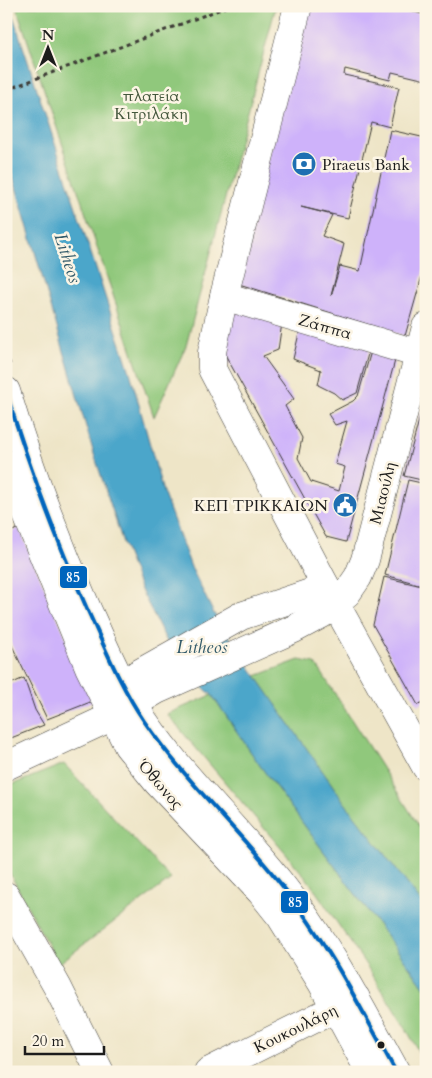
<svg xmlns="http://www.w3.org/2000/svg" width="432" height="1078" font-family="Cardo,serif">
  <style>
    .green { fill: #90c87b; stroke: #56724c }
    .water { fill: #4ca6ca; stroke: #346173 }
    .building { fill: #ceb2fa }
    .lines { fill: none; stroke-linecap: round; stroke-linejoin: round }
    .street-casing { stroke: #3c3a36; stroke-width: 29 }
    .secondary-casing { stroke: #3c3a36; stroke-width: 29 }
    .path { stroke: #3c3a36; stroke-width: 3; stroke-dasharray: 4 4; stroke-linecap: butt }
    .street { stroke: #fff; stroke-width: 28 }
    .secondary { stroke: #fff; stroke-width: 28 }
    .bus-1-casing { stroke: #fcf5e5; stroke-width: 8 }
    .bus-1 { stroke: #0065bd; stroke-width: 4 }
    .bus-dot { fill: #1c1c1c; stroke: #fcf5e5; stroke-width: 2 }
    .labels { text-anchor: middle; stroke-width: 5; stroke-linejoin: round; paint-order: stroke }
    .park-label { font-size: 16px; fill: #45583d; stroke: #fcf5e5 }
    .poi-label { font-size: 16px; fill: #1c1c1c; stroke: #fcf5e5; text-anchor: start }
    .street-label { font-size: 16px; fill: #1c1c1c; stroke: #fcf5e5 }
    .water-label { font-size: 18px; font-style: italic; fill: #325a6a; stroke: #fcf5e5 }
    .line-badge { stroke: #fcf5e5; stroke-width: 2 }
    .badge-label { font-size: 14px; text-anchor: middle; font-weight: bold; fill: #fff }
  </style>
  <rect width="100%" height="100%" fill="#fcf5e5"/>
  <filter id="ink" filterUnits="userSpaceOnUse"><feTurbulence type="fractalNoise" baseFrequency=".02" numOctaves="2"/><feDisplacementMap in="SourceGraphic" scale="10" xChannelSelector="R" yChannelSelector="G"/><feConvolveMatrix kernelMatrix="1 2 1 2 8 2 1 2 1" color-interpolation-filters="sRGB"/></filter>
  <filter id="wash" filterUnits="userSpaceOnUse"><feTurbulence type="fractalNoise" baseFrequency=".0096" numOctaves="4" result="noise"/><feDisplacementMap in="SourceGraphic" scale="20" xChannelSelector="R" yChannelSelector="G"/><feGaussianBlur stdDeviation="1.12" result="paint"/><feColorMatrix in="noise" values="0 0 0 0 0 0 0 0 0 0 0 0 0 0 0 0 0 1.4 0 .05"/><feComposite in="paint" operator="in"/></filter>
  <g filter="url(#wash)">
    <rect width="100%" height="100%" fill="#eee5c7"/>
    <g class="green">
      <path d="M16 6H276L186 346 154 417Z"/>
      <path d="M299 660 314 663 320 670 426 837V908L344 802 256 676Z"/>
      <path d="M212 695 261 767 426 989V1066L408 1032 370 971 308 880 167 714Z"/>
      <path d="M64 764 171 879 58 964 6 866V787Z"/>
    </g>
    <path class="water" d="M6 6H8L14 19 130 372 163 492 191 567 213 612 256 676 344 802 426 908V989L261 767 212 695 180 668 140 588 126 552 94 454 6 153Z"/>
    <g id="blocks">
      <g class="building">
        <path d="M304 6H391L426 15V80L392 72 390 80 345 69 344 75 399 87 390 127 371 122 348 218 301 207 332 215 322 236 344 244 331 296 340 266 360 271 390 130 426 138V262L405 336 239 284Z"/>
        <path d="M234 300 283 316 278 350 263 356 294 399 285 406 302 438 298 458 311 482 339 491 345 467 335 464 347 421 335 425 328 414 353 401 358 396 372 348 397 353 346 542 326 537 222 349Z"/>
        <path d="M301 325 370 347 357 393 342 400 334 393 318 385 321 370 293 359Z"/>
        <path d="M425 398H426V481L404 476Z"/>
        <path d="M408 480 426 484V586L385 575Z"/>
        <path d="M6 509 12 524 6 526Z"/>
        <path d="M19 528 93 701 47 719 6 633V534Z"/>
        <path d="M384 577 426 587V700L418 705 373 625Z"/>
        <path d="M24 678 35 710 44 725 6 740V686Z"/>
      </g>
    </g>
  </g>
  <g filter="url(#ink)">
    <use href="#blocks" fill-opacity="0" stroke="#3c3a36" stroke-width="1"/>
    <g class="lines">
      <defs>
        <g id="street">
          <path d="M224 296 426 356"/>
          <path d="M6 896 58 988 100 1072"/>
          <path d="M208 1072 356 998"/>
        </g>
        <g id="secondary">
          <path d="M298 6 224 296 212 352V369L325 585 426 767"/>
          <path d="M6 391C29 467 56 539 88 611 105 648 121 687 144 721 185 781 240 831 284 888 329 945 361 1009 396 1072"/>
          <path d="M6 464 89 667 128 746 158 783 261 892 281 917 322 983 370 1072"/>
          <path d="M114 701 119 691 138 674 241 616 310 593 325 585"/>
          <path d="M6 766 111 717 157 690 294 629 322 614 347 593 358 577 365 560 426 327"/>
        </g>
      </defs>
      <use href="#street" class="street-casing"/>
      <use href="#secondary" class="secondary-casing"/>
      <g class="path">
        <path d="M6 90 229 6"/>
        <path d="M6 354 10 364"/>
      </g>
      <use href="#street" class="street"/>
      <use href="#secondary" class="secondary"/>
      <defs>
        <path id="bus-1" d="M6 391C29 467 56 539 88 611 105 648 121 687 144 721 185 781 240 831 284 888 329 945 361 1009 396 1072"/>
      </defs>
      <use href="#bus-1" class="bus-1-casing"/>
      <use href="#bus-1" class="bus-1"/>
    </g>
  </g>
  <defs>
    <symbol id="bank-disc" viewBox="-11 -11 22 22"><circle r="9.5" fill="#1f6fb2" stroke="#fcf5e5"/><path d="M-6-4H6V4H-6ZM0-2.3a2.3 2.3 0 1 0 0 4.6a2.3 2.3 0 1 0 0-4.6Z" fill="#fff"/></symbol>
    <symbol id="civic-disc" viewBox="-11 -11 22 22"><circle r="9.5" fill="#1f6fb2" stroke="#fcf5e5"/><path d="M-.6-6.5H3V-4.5H.6V-3L4-1V1h2V6H-6V1h2V-1L-.6-3ZM-1.2 2.5V6h2.4V2.5Z" fill="#fff"/></symbol>
  </defs>
  <g fill-rule="evenodd">
    <use href="#bank-disc" x="290" y="150" width="28" height="28"/>
    <use href="#civic-disc" x="331" y="491" width="28" height="28"/>
  </g>
  <circle class="bus-dot" cx="381" cy="1045" r="4.5"/>
  <g class="labels">
    <g class="park-label">
      <text x="151" y="101">πλατεία<tspan x="151" dy="18">Κιτριλάκη</tspan></text>
    </g>
    <g class="poi-label">
      <text x="322" y="170">Piraeus Bank</text>
      <text x="328" y="511" text-anchor="end">ΚΕΠ ΤΡΙΚΚΑΙΩΝ</text>
    </g>
    <g class="street-label">
      <text transform="translate(325 326) rotate(16)" y="6">Ζάππα</text>
      <text transform="translate(382 493) rotate(-76)" y="6">Μιαούλη</text>
      <text transform="translate(161 784) rotate(49)" y="6">Όθωνος</text>
      <text transform="translate(295 1028) rotate(-26)" y="6">Κουκουλάρη</text>
    </g>
    <g class="water-label">
      <text transform="translate(68 258) rotate(72)" y="6">Litheos</text>
      <text x="202" y="653">Litheos</text>
    </g>
  </g>
  <g class="line-badge">
    <rect x="59" y="565" width="29" height="24" rx="5" fill="#0065bd"/>
    <rect x="280" y="890" width="29" height="24" rx="5" fill="#0065bd"/>
  </g>
  <g class="badge-label">
    <text x="73" y="582">85</text>
    <text x="295" y="907">85</text>
  </g>
  <rect width="432" height="1078" fill="none" stroke="#fcf5e5" stroke-width="25"/>
  <g transform="translate(48 48)" stroke="#fcf5e5" stroke-width="4" paint-order="stroke">
  <path d="M0-4L9 19L0 12L-9 19Z" fill="#1c1c1c"/>
  <text y="-8" font-size="14" font-weight="bold" text-anchor="middle" fill="#1c1c1c">N</text>
  </g>
  <path d="M25 1046v8h79v-8" fill="none" stroke="#1c1c1c" stroke-width="2.5"/>
  <text x="32" y="1046" font-size="15" fill="#1c1c1c" stroke="#fcf5e5" stroke-width="4" paint-order="stroke">20 m</text>
</svg>
